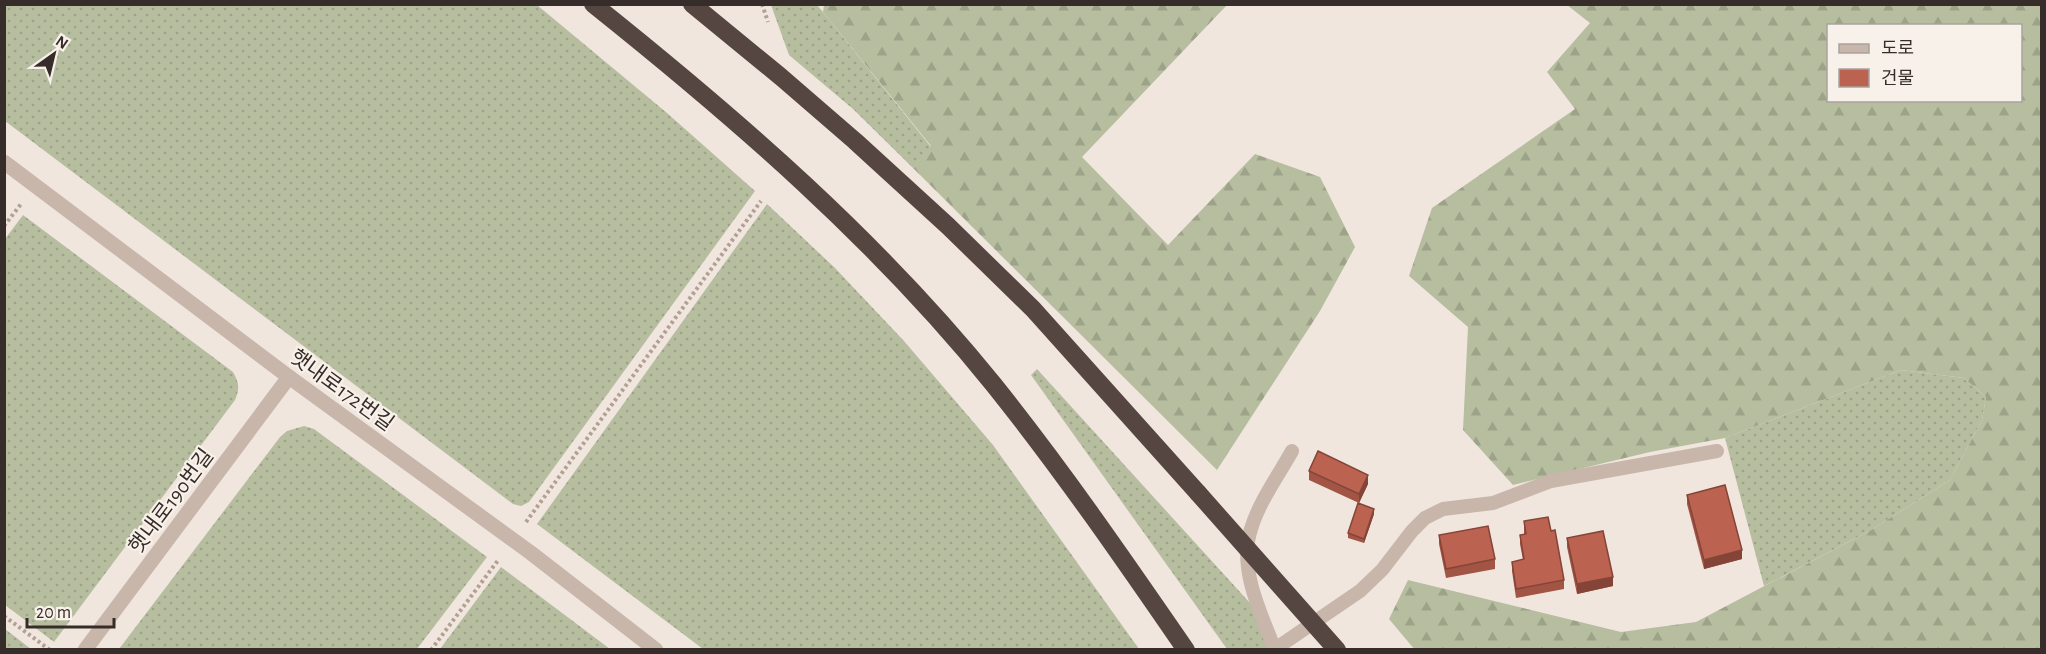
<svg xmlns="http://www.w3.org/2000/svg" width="2046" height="654" font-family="'Alegreya Sans','Noto Sans KR',sans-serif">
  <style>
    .grass { fill: url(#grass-dots) }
    .forest { fill: url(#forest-firs); fill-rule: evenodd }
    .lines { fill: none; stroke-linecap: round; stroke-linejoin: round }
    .path { stroke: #b3a095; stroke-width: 4; stroke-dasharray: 3 3; stroke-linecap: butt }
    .lane { stroke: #c8b6ab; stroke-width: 14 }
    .street { stroke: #c8b6ab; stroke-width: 15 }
    .highway { stroke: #564641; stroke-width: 18 }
    .highway-bridge { stroke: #564641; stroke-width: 18 }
    .wall { fill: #a25445 }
    .shaded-wall { fill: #844538 }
    .building { fill: #bc6250; stroke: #844538; stroke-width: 1.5 }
    .labels { text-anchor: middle; stroke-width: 4.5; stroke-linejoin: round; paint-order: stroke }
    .street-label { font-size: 21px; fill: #362c29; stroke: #f8f1ea }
  </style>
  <defs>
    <pattern id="grass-dots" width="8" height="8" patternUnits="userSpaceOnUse" patternTransform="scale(1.5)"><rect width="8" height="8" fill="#b6be9f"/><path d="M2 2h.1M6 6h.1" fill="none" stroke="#9da389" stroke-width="1.8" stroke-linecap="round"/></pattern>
    <pattern id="forest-firs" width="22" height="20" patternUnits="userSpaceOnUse" patternTransform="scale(1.5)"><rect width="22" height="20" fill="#b6be9f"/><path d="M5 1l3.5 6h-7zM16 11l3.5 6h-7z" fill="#9da389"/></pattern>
  </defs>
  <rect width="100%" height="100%" fill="#f0e6de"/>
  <g class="grass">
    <path d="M4 5H537L667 113 755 191 529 502 521 506 513 504 5 121Z"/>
    <path d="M771 5H817L823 12 931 147 913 168 853 109 789 55Z"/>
    <path d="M767 204 835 268 904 341 993 445 1139 649H703L537 524Z"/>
    <path d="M23 215 233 372C239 383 240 388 235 400L54 642 5 605V239Z"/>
    <path d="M1037 369 1250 603 1268 649H1227L1031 375Z"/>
    <path d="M1901 370 1964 378 1986 397 1982 420 1950 480 1871 530 1764 586 1725 438Z"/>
    <path d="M304 426 314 429 487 557 417 649H119L280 437 287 431Z"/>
    <path d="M501 567 610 649H440Z"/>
    <path d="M5 629 31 649H5Z"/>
  </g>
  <g class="forest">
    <path d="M824 5H1227L1082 157 1168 245 1255 154 1320 177 1355 247 1320 311 1217 470 913 168 931 146 823 12Z"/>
    <path d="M1567 5H2041V649L1415 650 1389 619 1408 580 1621 632 1696 622 1871 530 1950 480 1982 420 1986 397 1964 378 1901 370 1725 438 1650 452 1513 485 1463 430 1468 327 1409 276 1432 208 1575 109 1547 72 1590 23ZM1828 26H2020V100H1828Z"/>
  </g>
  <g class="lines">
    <g class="path">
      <path d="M762 4 768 22"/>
      <path d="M4 226 21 204"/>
      <path d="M526 522 761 201"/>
      <path d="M4 616 50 650"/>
      <path d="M431 650 499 559"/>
    </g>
    <g class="lane">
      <path d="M1275 649 1360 591 1382 570 1412 531 1425 518 1443 509 1493 503 1551 481 1717 451"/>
      <path d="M1275 650C1261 613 1238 569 1251 529 1259 502 1278 476 1292 451"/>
    </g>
    <g class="street">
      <path d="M4 162 289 377 531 553 656 650"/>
      <path d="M85 650 289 377"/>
    </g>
    <g class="highway">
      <path d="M593 4C737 119 878 241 994 385 1062 470 1124 560 1186 650"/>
      <path d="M692 4 781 77 855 141 948 226 1033 309 1198 493"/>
    </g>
    <path class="highway-bridge" d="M1198 493 1337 650"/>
  </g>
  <g class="wall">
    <path d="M1309 471 1368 484 1359 503 1309 480Z"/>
    <path d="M1687 495 1742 559 1704 569 1687 504Z"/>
    <path d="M1374 514 1364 543 1348 538V533Z"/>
    <path d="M1524 521 1551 531 1564 580V589L1516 598 1512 571V562L1523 560 1520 544V535L1524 534Z"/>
    <path d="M1439 535 1495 559V569L1446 578 1439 544Z"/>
    <path d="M1567 538 1613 586 1577 594 1567 547Z"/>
  </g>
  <g class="shaded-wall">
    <path d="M1368 475V484L1359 503V494Z"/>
    <path d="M1374 509V514L1364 543V539Z"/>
    <path d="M1742 550V559L1704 569V560Z"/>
    <path d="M1613 577V586L1577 594V584Z"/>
  </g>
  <g class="building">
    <path d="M1318 451 1368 475 1359 494 1309 471Z"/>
    <path d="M1725 485 1742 550 1704 560 1687 495Z"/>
    <path d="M1358 503 1374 509 1364 539 1348 533Z"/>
    <path d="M1548 517 1551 531 1555 530 1564 580 1516 589 1512 562 1524 559 1520 535 1526 534 1524 521Z"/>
    <path d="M1488 526 1495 559 1446 569 1439 535Z"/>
    <path d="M1603 531 1613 577 1577 584 1567 538Z"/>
  </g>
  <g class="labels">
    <g class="street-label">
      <text transform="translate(342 390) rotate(36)" y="7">햇내로172번길</text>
      <text transform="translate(171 501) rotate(-53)" y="7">햇내로190번길</text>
    </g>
  </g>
  <rect width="2046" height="654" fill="none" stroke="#362c29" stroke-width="12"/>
  <rect x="1827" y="24" width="195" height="78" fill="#f8f1ea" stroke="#aaa29d" stroke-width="1.5"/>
  <rect x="1839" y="44" width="30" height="9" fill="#c8b6ab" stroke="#aaa29d" stroke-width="1.5"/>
  <text x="1881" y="54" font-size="18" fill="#362c29">도로</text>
  <rect x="1839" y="69" width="30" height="18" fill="#bc6250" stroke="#aaa29d" stroke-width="1.5"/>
  <text x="1881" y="84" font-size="18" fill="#362c29">건물</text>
  <g transform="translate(54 54) rotate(34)" stroke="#f8f1ea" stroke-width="4.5" paint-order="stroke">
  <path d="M0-4.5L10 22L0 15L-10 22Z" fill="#362c29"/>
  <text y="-9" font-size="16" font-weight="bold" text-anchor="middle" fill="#362c29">N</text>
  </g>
  <path d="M27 618v9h87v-9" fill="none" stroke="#362c29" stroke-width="3"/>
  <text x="36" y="618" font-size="18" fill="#362c29" stroke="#f8f1ea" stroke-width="4.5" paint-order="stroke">20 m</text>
</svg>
